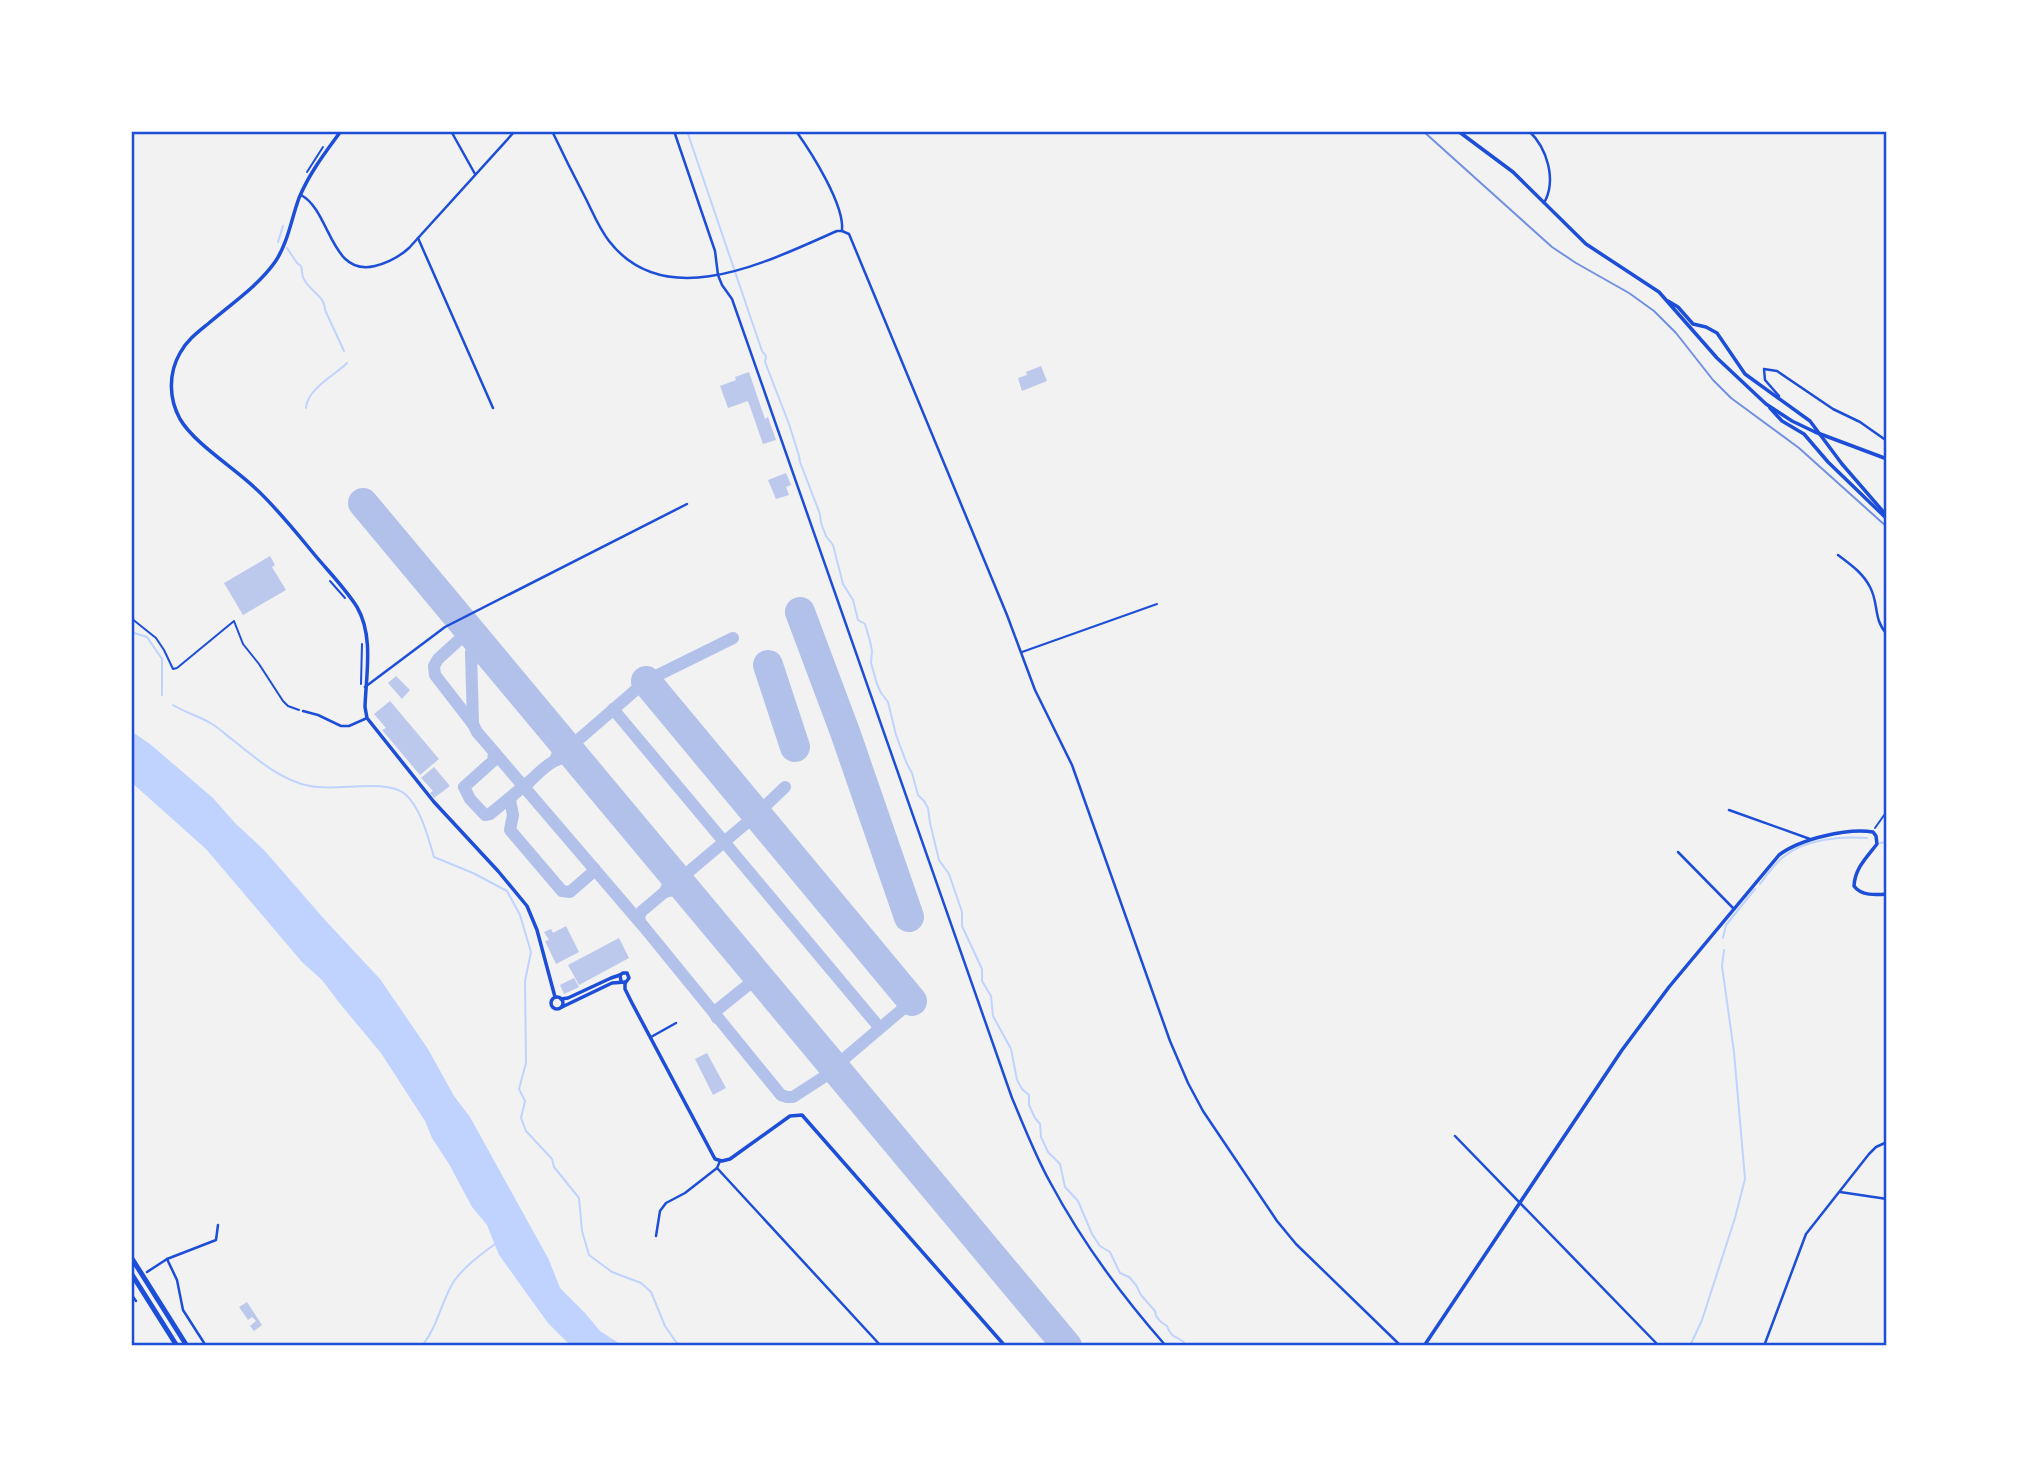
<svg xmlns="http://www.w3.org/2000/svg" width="2018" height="1477" font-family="Georgia,serif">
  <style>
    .water { fill: #bfd3fe }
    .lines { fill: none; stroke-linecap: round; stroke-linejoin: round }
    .stream { stroke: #bfd3fe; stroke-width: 2 }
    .taxiway { stroke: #b2c1ea; stroke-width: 12 }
    .runway { stroke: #b2c1ea; stroke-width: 30 }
    .building { fill: #bdc9ec }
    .path { stroke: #1d4ed8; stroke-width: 2 }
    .service { stroke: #1d4ed8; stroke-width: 2 }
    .minor { stroke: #1d4ed8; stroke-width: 2.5 }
    .tertiary { stroke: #1d4ed8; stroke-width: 3.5 }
    .secondary { stroke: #1d4ed8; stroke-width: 3.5 }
    .motorway { stroke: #1d4ed8; stroke-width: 5 }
    .rail { stroke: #7290e2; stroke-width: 2 }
    .neatline { fill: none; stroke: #1d4ed8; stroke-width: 2.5 }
  </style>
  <rect width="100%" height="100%" fill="#f2f2f2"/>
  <path class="water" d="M131 731 150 744 213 798 235 823 264 850 325 920 380 979 428 1049 454 1096 470 1117 549 1260 560 1288 585 1313 600 1331 623 1346H571L548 1323 499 1255 487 1225 472 1207 449 1164 432 1138 425 1121 381 1053 341 1005 322 980 302 962 206 849 131 782Z"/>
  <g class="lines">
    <g class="stream">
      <path d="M687 131 762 351 766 356 765 362 789 424 799 456 800 462 820 514 821 523 826 536 833 545 843 584 853 600 858 620 865 624 870 641 872 651 871 663 877 684 881 693 888 702 896 735 907 764 912 773 918 795 924 801 928 808 930 823 939 860 949 874 962 912V926L982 969V981L991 996 993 1016 1011 1049 1017 1080 1022 1089 1029 1095V1105L1035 1118 1040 1124 1041 1137 1048 1152 1060 1164 1065 1187 1078 1201 1092 1234 1100 1246 1110 1252 1120 1273 1129 1277 1136 1285 1141 1295 1155 1311 1156 1316 1161 1322 1167 1326C1172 1341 1180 1335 1187 1346"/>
      <path d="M278 242 283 226"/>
      <path d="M287 248 297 263 301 266C302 269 302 274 303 277 308 291 325 295 325 310L344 351"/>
      <path d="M306 408C307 389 334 376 347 363"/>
      <path d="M131 632 147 637 162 659V695"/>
      <path d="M173 705C186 713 199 716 212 724 219 728 226 735 233 740 255 758 282 781 310 786 336 792 385 778 405 794 421 808 428 837 434 857L473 873 507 891 520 915 531 952 525 981 526 1063 519 1089 525 1101 521 1118 526 1131 552 1159 554 1167 579 1198 582 1231 589 1255 612 1272 641 1283 651 1292 665 1326 676 1342 682 1346"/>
      <path d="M1880 843 1887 842"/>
      <path d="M1760 884C1768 874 1775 862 1786 855 1806 839 1842 836 1867 838"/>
      <path d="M1723 938 1726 925 1755 889"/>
      <path d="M422 1346C438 1326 441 1302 454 1281 465 1266 480 1255 495 1244"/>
      <path d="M1690 1346 1702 1320 1735 1218 1745 1179 1734 1052 1722 966 1724 950"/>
    </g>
    <g class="taxiway">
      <path d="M478 641 470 637 460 639 438 659 434 666 435 675 473 724 477 732 644 927 781 1095 787 1097H793L830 1073 838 1075 848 1084"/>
      <path d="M471 652 473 724"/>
      <path d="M613 709 879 1027"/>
      <path d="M494 753 493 761 464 787 470 799 485 815 490 814 530 781"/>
      <path d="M555 760 646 681 733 638"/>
      <path d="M555 760 560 748 556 734"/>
      <path d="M526 785C541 771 559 748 580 763"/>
      <path d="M513 795 510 800 513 815 510 830 562 891 570 892 593 872 594 868"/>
      <path d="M665 892 670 879 665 865"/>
      <path d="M665 892 678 889 690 895"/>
      <path d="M640 922 639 916 642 911 756 815 785 787"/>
      <path d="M748 985 752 976 748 964"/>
      <path d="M717 1018 715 1014 717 1010 748 985 757 982 767 986"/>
      <path d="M823 1055 828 1065 825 1075"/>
      <path d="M825 1075 912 1001"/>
    </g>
    <g class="runway">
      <path d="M363 503 1067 1346"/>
      <path d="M800 612 845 732 909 917"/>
      <path d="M768 665 795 747"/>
      <path d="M646 681 912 1001"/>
    </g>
  </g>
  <g class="building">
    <path d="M1041 366 1047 381 1022 391 1018 378 1027 375 1026 372Z"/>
    <path d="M749 372 765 419 768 417 776 440 763 444 748 401 728 408 720 386 736 380 735 377Z"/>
    <path d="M786 473 791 485 786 487 789 495 776 499 768 480Z"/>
    <path d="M270 556 275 565 272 567 286 590 243 615 224 583Z"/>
    <path d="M396 676 410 690 402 699 388 683Z"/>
    <path d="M390 701 439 759 420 775 382 730 386 728 374 714Z"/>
    <path d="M434 767 450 786 434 798 430 793 433 791 421 778Z"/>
    <path d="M566 926 579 952 556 964 545 941 549 940 544 932 551 929 553 933Z"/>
    <path d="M619 938 629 958 579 985 568 965Z"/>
    <path d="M574 978 579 987 564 994 560 985Z"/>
    <path d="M707 1053 726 1088 713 1095 695 1059Z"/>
    <path d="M247 1302 262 1325 254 1331 250 1326 256 1321 252 1317 248 1320 239 1307Z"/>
  </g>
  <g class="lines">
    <g class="path">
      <path d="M307 172 323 147"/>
      <path d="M330 581 345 598"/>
      <path d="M131 618 156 638 164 650 173 669 177 668 234 621 243 644 259 664 283 701 288 706 299 710"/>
      <path d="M361 684 362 644"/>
      <path d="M1875 828 1887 811"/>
    </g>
    <path class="service" d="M1022 652 1157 604"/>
    <g class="minor">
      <path d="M451 131 475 174"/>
      <path d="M552 131C563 154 574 176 586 199 593 213 599 228 609 241 666 315 770 260 837 231H842L849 234 1007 615 1035 690 1072 765 1170 1041 1188 1083 1203 1111 1277 1221 1296 1244 1401 1346"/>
      <path d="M674 131 715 251 718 275 722 285 732 299 1012 1098C1024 1126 1035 1155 1050 1182 1082 1242 1121 1295 1166 1346"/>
      <path d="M796 131C811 152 845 205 842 231"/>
      <path d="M1529 131C1547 148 1557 180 1544 203"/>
      <path d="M301 195C331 211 330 277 375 266 387 263 399 257 409 248L515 131"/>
      <path d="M418 238 493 408"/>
      <path d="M1779 396 1765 380 1764 369 1777 371 1833 409 1860 422 1887 441"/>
      <path d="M1838 555C1850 564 1863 573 1870 587 1879 603 1873 620 1887 634"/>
      <path d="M365 687 445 627 687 504"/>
      <path d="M303 711 318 715 341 726H349L367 718"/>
      <path d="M1729 810 1810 839"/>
      <path d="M1678 852 1734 909"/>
      <path d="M651 1037 676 1023"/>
      <path d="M1455 1136 1659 1346"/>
      <path d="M720 1161 717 1168 881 1346"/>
      <path d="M1840 1192 1887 1199"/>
      <path d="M656 1236 660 1211 666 1203 685 1193 717 1168"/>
      <path d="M167 1259 177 1280 183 1310 206 1346"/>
      <path d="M147 1272 167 1259 216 1240 218 1225"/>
      <path d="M131 1294 136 1301"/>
      <path d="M1764 1346 1806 1234 1869 1154 1876 1147 1887 1142"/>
    </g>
    <g class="tertiary">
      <path d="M341 131C325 153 310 172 299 198 291 220 288 243 275 262 258 286 231 304 209 323 198 332 187 340 180 353 168 374 169 399 180 419 194 443 233 467 254 487 276 507 295 531 314 554 328 571 345 588 357 607 374 636 366 675 365 707L367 718 434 802 498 871 527 906 537 930 555 997"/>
      <path d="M1668 301 1678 307 1693 324 1706 327 1717 333 1745 374 1810 421 1842 464 1887 516"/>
      <path d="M1770 408 1782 421 1804 434 1828 462 1887 519"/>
      <path d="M625 982V989L632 1003 715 1159 722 1161 730 1159 790 1116 802 1115 1005 1346"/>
      <circle cx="557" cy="1003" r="6"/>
      <path d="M561 999 568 998 611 978 620 975"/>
      <path d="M562 1007 612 983 626 982 629 978 627 973H623L620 975 621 981"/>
      <path d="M1424 1346 1622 1050 1669 987 1779 855C1800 839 1847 828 1873 832L1876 836 1877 844C1867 857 1855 868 1854 886 1861 896 1876 895 1887 894"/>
    </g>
    <path class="secondary" d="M1458 131 1513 172 1586 244 1659 292 1717 358 1766 404 1792 421 1815 432 1887 459"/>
    <g class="motorway">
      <path d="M131 1257 187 1346"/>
      <path d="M131 1273 177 1346"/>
    </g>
    <path class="rail" d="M1423 131 1552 247 1576 263 1629 293 1654 311 1676 333 1713 380 1731 398 1799 448 1887 527"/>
  </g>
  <rect width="2018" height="1477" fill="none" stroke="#ffffff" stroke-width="266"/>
  <rect x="133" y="133" width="1752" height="1211" class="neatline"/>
</svg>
